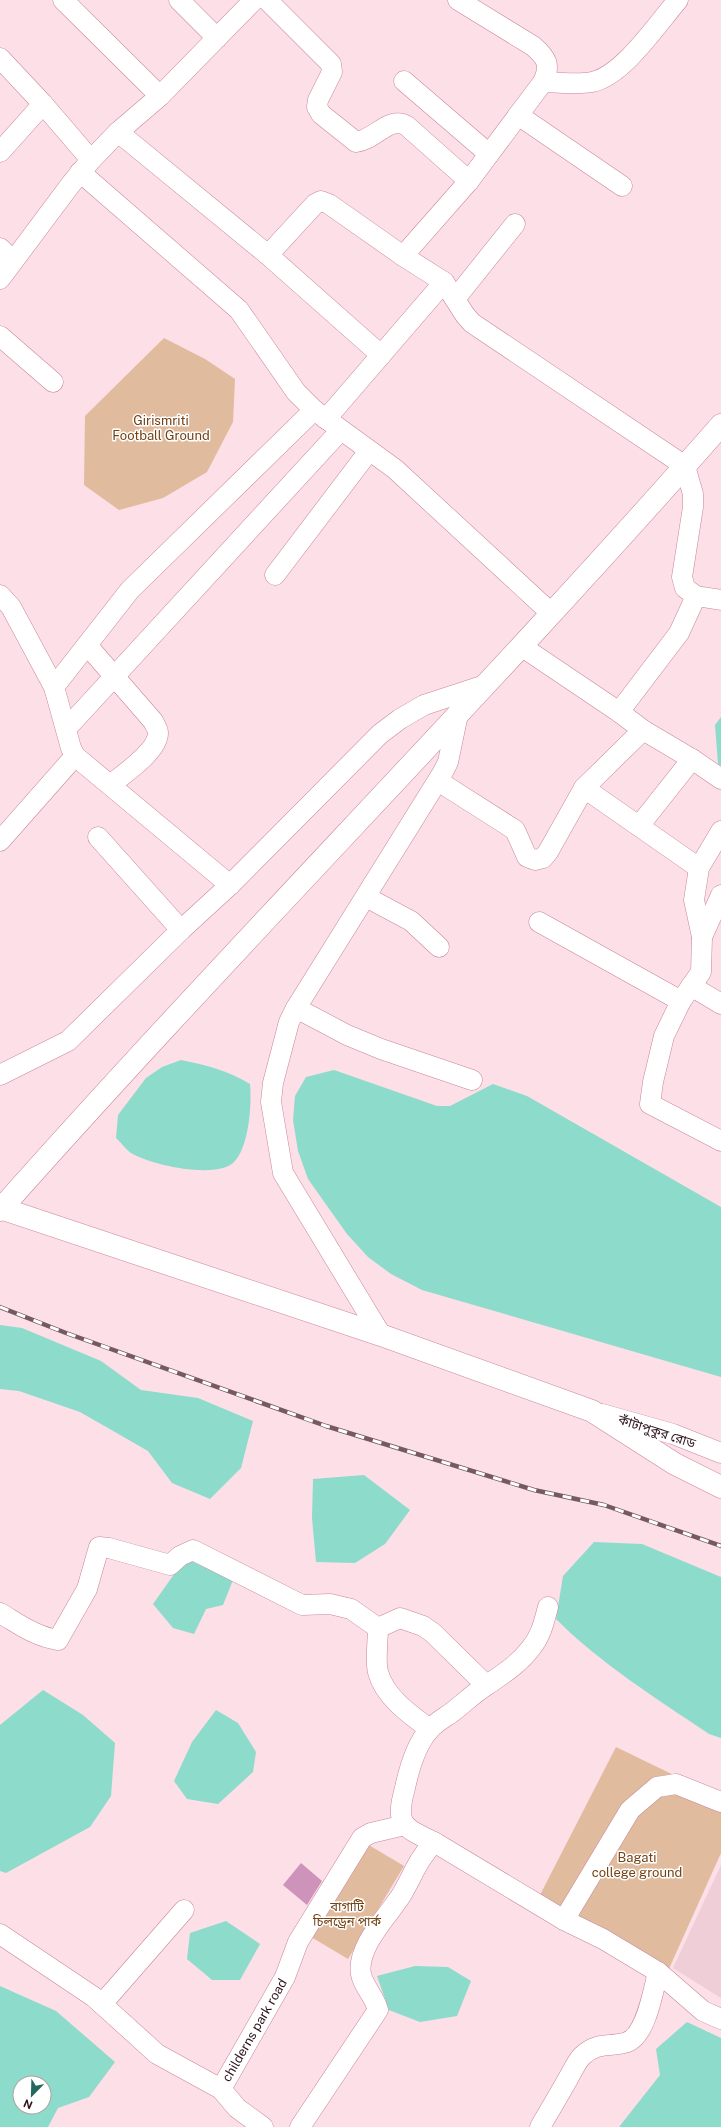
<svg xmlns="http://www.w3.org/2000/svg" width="721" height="2127" font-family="'Public Sans','Noto Sans Bengali',sans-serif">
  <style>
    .built { fill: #efced7 }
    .green { fill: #e1bb9d }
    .water { fill: #8ddbcb; fill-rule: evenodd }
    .building { fill: #cd93ba }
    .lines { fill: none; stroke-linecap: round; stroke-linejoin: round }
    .minor-casing { stroke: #c9869b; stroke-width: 21 }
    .major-casing { stroke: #c9869b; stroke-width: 23 }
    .minor { stroke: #fff; stroke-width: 20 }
    .major { stroke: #fff; stroke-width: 22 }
    .rail-casing { stroke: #755a62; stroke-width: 4.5 }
    .rail { stroke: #fff; stroke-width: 3; stroke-dasharray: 9; stroke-linecap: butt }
    .labels { text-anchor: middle; stroke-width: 3; stroke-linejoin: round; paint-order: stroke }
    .park-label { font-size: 13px; fill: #734215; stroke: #fff }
    .street-label { font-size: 13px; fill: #2f151e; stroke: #fff }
  </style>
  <rect width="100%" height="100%" fill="#fcdfe7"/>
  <path class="built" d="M721 1865V1998L673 1968Z"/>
  <g class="green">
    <path d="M164 338 205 359 235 379 233 422 207 472 163 498 119 510 84 485 85 416Z"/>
    <path d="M616 1747 721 1798V1853L668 1971 540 1895Z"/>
    <path d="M362 1841 404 1866 348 1959 306 1934Z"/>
  </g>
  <g class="water">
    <path d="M721 717V766L718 764 715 725Z"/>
    <path d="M181 1060C206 1065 229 1071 250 1084 252 1104 249 1149 233 1163 215 1179 150 1165 131 1153 125 1149 121 1142 116 1138L118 1115 146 1078 162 1067Z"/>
    <path d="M334 1070 437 1106H450L493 1084 527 1096 721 1207V1377L422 1290 391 1274 368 1257 347 1234 308 1179 298 1151 293 1120 295 1096 306 1077Z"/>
    <path d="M0 1325 22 1328 101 1361 141 1390 198 1398 253 1421 241 1468 210 1499 172 1483 148 1451 80 1412 19 1391 0 1389Z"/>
    <path d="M364 1475 410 1510 385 1544 355 1563 316 1562 312 1518 313 1479Z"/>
    <path d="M594 1542 642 1544 721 1577V1738L709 1734C656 1698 601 1664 556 1619L563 1576Z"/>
    <path d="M189 1560 233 1580 223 1605 206 1609 194 1634 173 1628 153 1604 182 1563Z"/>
    <path d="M43 1690 83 1715 115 1743 111 1796 90 1827 6 1873 0 1871V1725Z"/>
    <path d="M216 1710 238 1723 256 1752 253 1772 218 1804 187 1799 174 1781 192 1742Z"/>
    <path d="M226 1921 260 1944 240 1980H212L187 1959 190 1933Z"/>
    <path d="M415 1966 448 1967 471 1981 457 2016 420 2022 389 2010 377 1976Z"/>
    <path d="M0 1986 56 2011 115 2062 89 2097 58 2108 48 2127H0ZM20 2083H44V2107H20Z"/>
    <path d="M687 2022 721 2038V2127H619L660 2075 656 2049Z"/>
  </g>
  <path class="building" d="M301 1863 322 1881 307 1905 283 1885Z"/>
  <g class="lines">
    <defs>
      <g id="minor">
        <path d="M63 0 160 96"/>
        <path d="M179 0 217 38"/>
        <path d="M267 0 331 64 332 72 318 100 317 107 321 114 356 142C375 140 389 115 407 126L469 181"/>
        <path d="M0 58 43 104 91 160"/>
        <path d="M404 81 489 154"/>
        <path d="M543 82C559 82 577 85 592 82 623 76 658 23 678 0"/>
        <path d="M518 115 622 186"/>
        <path d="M118 132 268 255 381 355"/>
        <path d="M0 152 43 104"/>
        <path d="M80 172 239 310 296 392 314 410 395 469 551 613"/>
        <path d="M0 248 13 261"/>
        <path d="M268 255 315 204 321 201 329 204 403 256 444 282 465 315 472 323 685 466 693 494V507L682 577 685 588 696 596 721 600"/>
        <path d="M403 256 469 181 543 82C551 65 547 58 533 46L458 0"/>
        <path d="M0 279 71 184 91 160 118 132 160 96 254 0"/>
        <path d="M455 299 515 224"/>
        <path d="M0 336 53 382"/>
        <path d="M326 419 444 282"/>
        <path d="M275 575 369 451"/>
        <path d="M0 595 11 607 54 687 71 748 75 756 230 885"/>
        <path d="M87 645 153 721C155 725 158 729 158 733 158 751 124 774 110 785"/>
        <path d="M521 646 619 712 643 730 692 759 721 779"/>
        <path d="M54 687 130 590 314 410"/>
        <path d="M619 712 679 633 696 596"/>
        <path d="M66 729 341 430"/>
        <path d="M438 781 515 830 527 857 535 860 543 858 548 852 584 788 643 730"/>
        <path d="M584 788 699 868"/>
        <path d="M639 826 692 759"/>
        <path d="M721 831 699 868 694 900 702 937 701 972 681 1001 664 1036 653 1082 650 1104 721 1141"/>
        <path d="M98 837 181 930"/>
        <path d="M0 841 75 756"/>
        <path d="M366 897 411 921 439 947"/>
        <path d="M539 922 681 1001"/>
        <path d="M702 937 721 895"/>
        <path d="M691 986 721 1004"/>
        <path d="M296 1008 347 1035 381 1049 472 1080"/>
        <path d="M0 1075 68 1041 181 930 230 885 380 734 400 719 424 705 485 685"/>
        <path d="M381 1335 283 1173 271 1102 273 1083 289 1022 296 1008 443 772 448 762 458 714"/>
        <path d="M602 1414 673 1434 721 1453"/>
        <path d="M548 1607C544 1622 541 1636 531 1648 519 1664 503 1674 487 1685 474 1693 463 1704 451 1713 444 1718 435 1723 429 1730 416 1745 409 1769 405 1788 395 1824 402 1827 434 1842L564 1920 603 1939 658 1972 703 2011 721 2019"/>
        <path d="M0 1613C19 1624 36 1637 58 1640L87 1589 99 1547 109 1548 170 1565 180 1556 193 1550 302 1605 330 1604 351 1609 378 1628C378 1640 375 1661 378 1672 384 1696 410 1715 430 1729"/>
        <path d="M378 1628 400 1618 423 1626 433 1633 486 1685"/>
        <path d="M564 1920 630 1810 657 1787 676 1784 721 1802"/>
        <path d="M0 1934 94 1997 157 2054 221 2089 285 1977 298 1942 362 1838 371 1833 405 1825"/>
        <path d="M102 2004 184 1910"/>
        <path d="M221 2089 237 2108 263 2127"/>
        <path d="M300 2127 378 2010C375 1997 363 1986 361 1974 356 1947 389 1915 402 1894 414 1873 417 1861 434 1842"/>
        <path d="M540 2127C550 2110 560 2093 569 2077 573 2070 577 2061 582 2056 597 2042 607 2047 624 2043 646 2039 653 1991 658 1972"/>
      </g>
      <g id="major">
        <path d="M0 1208 381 1335 592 1411 675 1464 721 1487"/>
        <path d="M0 1210C236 944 487 692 721 425"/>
      </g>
    </defs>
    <use href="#minor" class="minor-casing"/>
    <use href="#major" class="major-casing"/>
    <use href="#minor" class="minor"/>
    <use href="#major" class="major"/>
    <defs>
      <path id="rail" d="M0 1307 66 1333 326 1426 534 1490 604 1505 721 1546"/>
    </defs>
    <use href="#rail" class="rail-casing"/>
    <use href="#rail" class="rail"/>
  </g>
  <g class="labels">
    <g class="park-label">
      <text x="161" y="425">Girismriti<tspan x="161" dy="15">Football Ground</tspan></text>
      <text x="637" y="1862">Bagati<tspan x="637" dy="15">college ground</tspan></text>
      <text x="347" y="1911">বাগাটি<tspan x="347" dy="15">চিলড্রেন পার্ক</tspan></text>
    </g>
    <g class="street-label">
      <text transform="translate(657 1431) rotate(18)" y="5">কাঁটাপুকুর রোড</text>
      <text transform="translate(254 2030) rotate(-60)" y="5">childerns park road</text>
    </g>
  </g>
  <g transform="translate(32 2095) rotate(203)"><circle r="19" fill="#ffffff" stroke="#aca1a5"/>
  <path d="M0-3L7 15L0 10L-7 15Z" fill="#22685c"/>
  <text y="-6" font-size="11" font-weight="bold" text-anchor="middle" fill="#2f151e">N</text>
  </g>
</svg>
